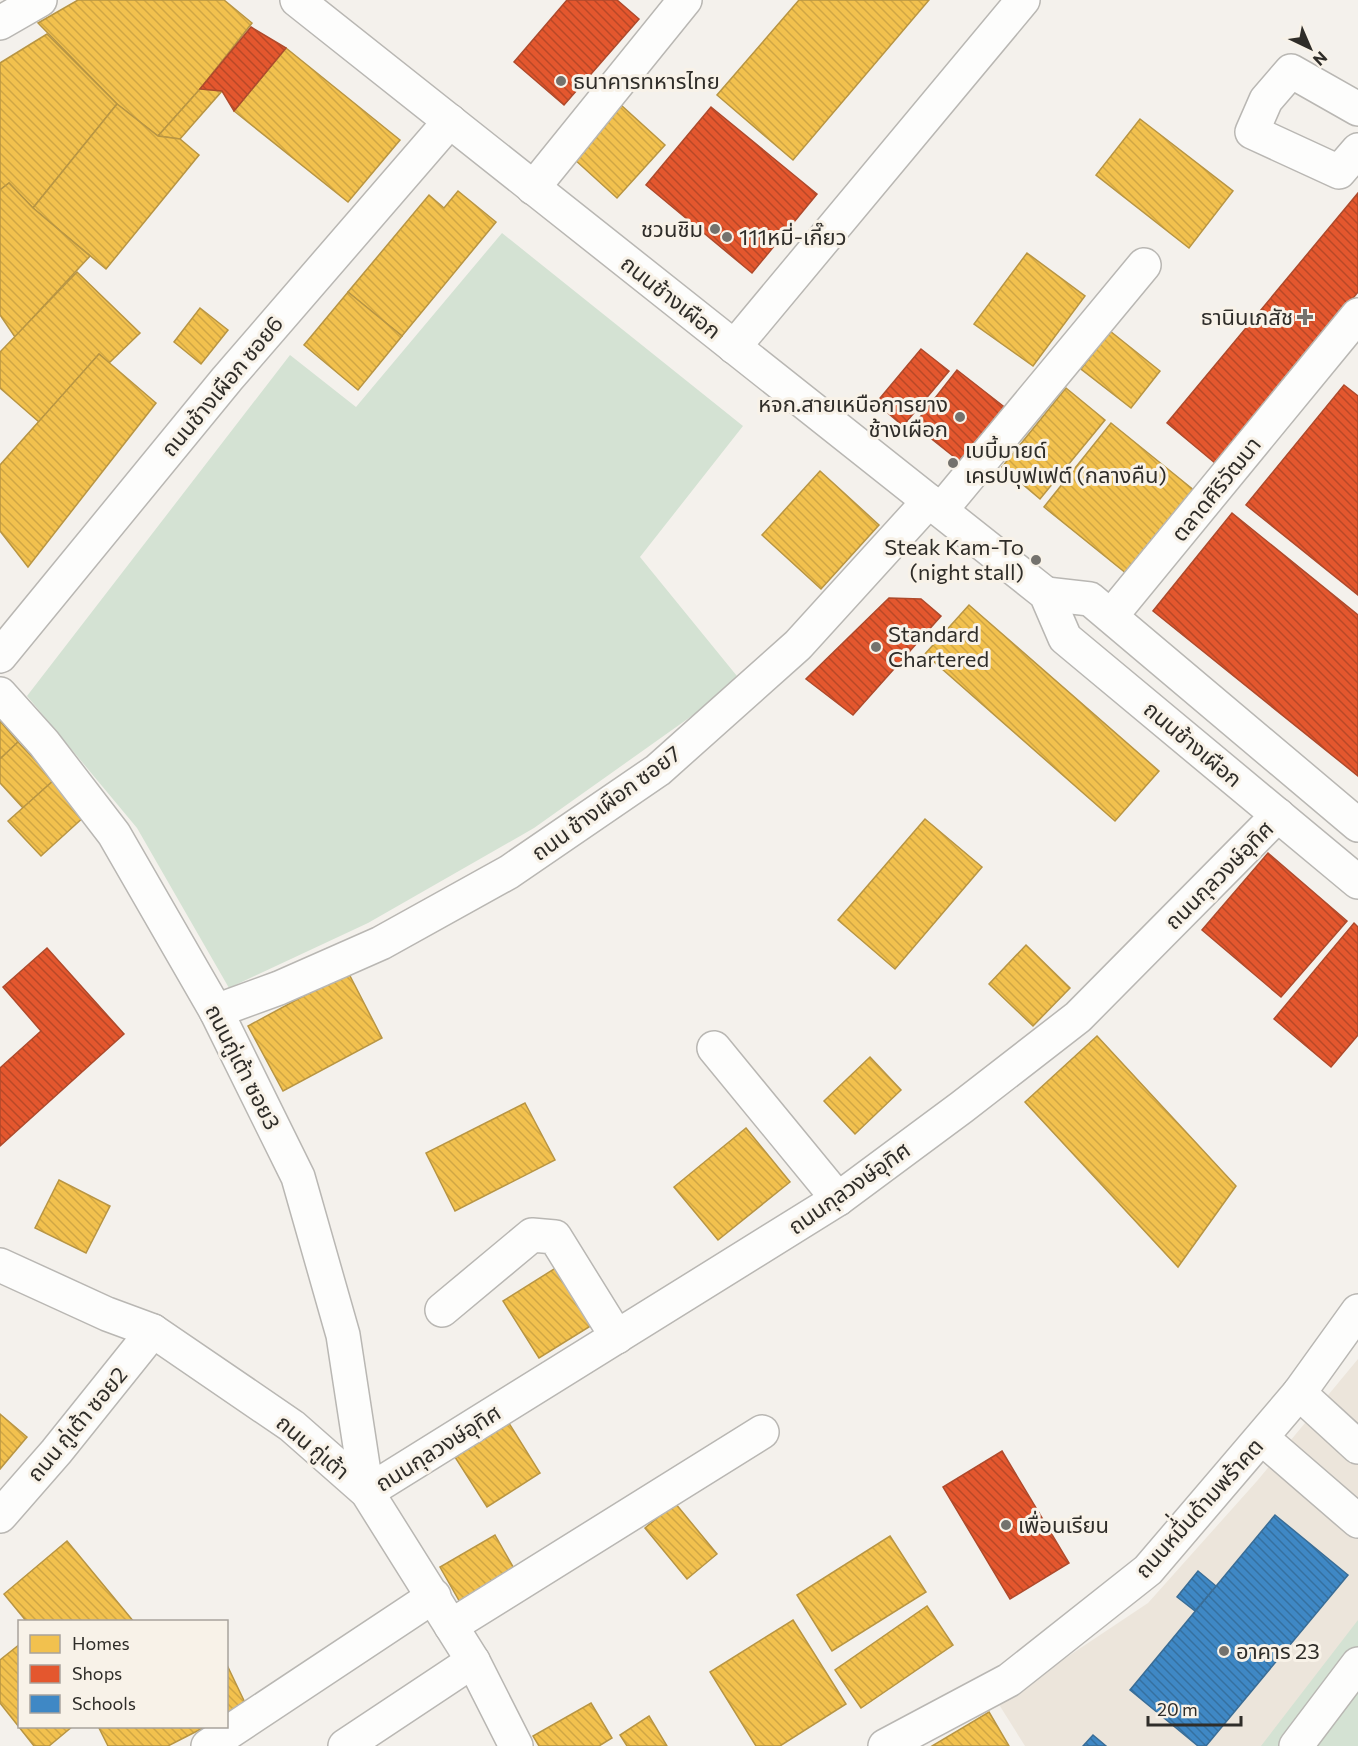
<svg xmlns="http://www.w3.org/2000/svg" width="1358" height="1746" font-family="Commissioner,'Noto Sans Thai',sans-serif">
  <style>
    .built { fill: #ece5db }
    .park { fill: #d4e2d3 }
    .homes { fill: url(#homes-back-hatch); stroke: #b89543; stroke-width: 1.5 }
    .shops { fill: url(#shops-back-hatch); stroke: #ae4a2c; stroke-width: 1.5 }
    .schools { fill: url(#schools-back-hatch); stroke: #3a6d96; stroke-width: 1.5 }
    .lines { fill: none; stroke-linecap: round; stroke-linejoin: round }
    .minor-casing { stroke: #b9b7b3; stroke-width: 36 }
    .major-casing { stroke: #b9b7b3; stroke-width: 36 }
    .minor { stroke: #fdfdfc; stroke-width: 33 }
    .major { stroke: #fdfdfc; stroke-width: 33 }
    .poi-dot { fill: #74726d; stroke: #f8f2e8; stroke-width: 2 }
    .labels { text-anchor: middle; stroke-width: 6; stroke-linejoin: round; paint-order: stroke }
    .poi-label { font-size: 22px; fill: #2f2d29; stroke: #f8f2e8; text-anchor: start }
    .street-label { font-size: 22px; fill: #2f2d29; stroke: #f8f2e8 }
  </style>
  <defs>
    <pattern id="homes-back-hatch" width="6" height="6" patternUnits="userSpaceOnUse" patternTransform="scale(1.5)"><rect width="6" height="6" fill="#f2c14e"/><path d="M-1 5l2 2M0 0l6 6M5-1l2 2" fill="none" stroke="#d0a644"/></pattern>
    <pattern id="shops-back-hatch" width="6" height="6" patternUnits="userSpaceOnUse" patternTransform="scale(1.5)"><rect width="6" height="6" fill="#e4572e"/><path d="M-1 5l2 2M0 0l6 6M5-1l2 2" fill="none" stroke="#b94827"/></pattern>
    <pattern id="schools-back-hatch" width="6" height="6" patternUnits="userSpaceOnUse" patternTransform="scale(1.5)"><rect width="6" height="6" fill="#3f88c5"/><path d="M-1 5l2 2M0 0l6 6M5-1l2 2" fill="none" stroke="#3570a0"/></pattern>
  </defs>
  <rect width="100%" height="100%" fill="#f4f1ec"/>
  <path class="built" d="M1358 1359V1746H1025L998 1703 1148 1603 1257 1481Z"/>
  <g class="park">
    <path d="M502 233 743 426 640 557 741 681 534 828 368 923 229 988 137 828 27 696 290 355 356 407Z"/>
    <path d="M1358 1620V1746H1261Z"/>
  </g>
  <g class="homes">
    <path d="M78 0H224L252 23 200 89 158 136 117 104 38 23Z"/>
    <path d="M799 0H929L793 160 717 95Z"/>
    <path d="M47 34 117 104 33 208 9 183 0 190V63Z"/>
    <path d="M286 48 400 140 348 202 234 111Z"/>
    <path d="M200 89 222 91 180 139 158 136Z"/>
    <path d="M117 104 158 136 180 139 199 155 106 269 33 208Z"/>
    <path d="M621 105 665 145 617 198 573 158Z"/>
    <path d="M1140 119 1233 191 1189 248 1096 175Z"/>
    <path d="M9 183 33 208 90 256 15 337 0 315V190Z"/>
    <path d="M458 191 496 222 402 336 348 292 429 195 444 208Z"/>
    <path d="M1027 253 1085 296 1033 366 974 324Z"/>
    <path d="M77 272 140 333 109 363 99 354 39 422 0 388V352Z"/>
    <path d="M348 292 402 336 358 390 304 345Z"/>
    <path d="M200 308 228 330 201 364 174 342Z"/>
    <path d="M1110 331 1160 371 1131 408 1081 369Z"/>
    <path d="M99 354 156 403 28 567 0 531V465Z"/>
    <path d="M1066 388 1105 420 1040 499 1002 467Z"/>
    <path d="M1111 423 1195 491 1127 574 1044 507Z"/>
    <path d="M820 471 879 525 821 589 762 535Z"/>
    <path d="M969 605 1159 771 1115 821 925 654Z"/>
    <path d="M0 721 18 742 0 759Z"/>
    <path d="M18 742 54 780 23 808 0 783V759Z"/>
    <path d="M54 780 86 815 41 856 8 821Z"/>
    <path d="M925 819 982 867 895 969 838 920Z"/>
    <path d="M1026 945 1070 988 1033 1026 989 984Z"/>
    <path d="M348 972 382 1038 283 1091 248 1026Z"/>
    <path d="M1097 1036 1236 1186 1178 1267 1025 1102Z"/>
    <path d="M870 1057 901 1090 855 1134 824 1101Z"/>
    <path d="M525 1103 555 1160 455 1211 426 1153Z"/>
    <path d="M746 1128 790 1182 718 1240 674 1187Z"/>
    <path d="M59 1180 110 1206 86 1253 35 1228Z"/>
    <path d="M562 1264 597 1322 539 1358 503 1301Z"/>
    <path d="M0 1414 27 1437 0 1469Z"/>
    <path d="M507 1420 540 1473 487 1507 453 1454Z"/>
    <path d="M675 1503 717 1554 687 1579 645 1528Z"/>
    <path d="M495 1535 516 1572 461 1604 440 1567Z"/>
    <path d="M890 1536 926 1592 832 1651 797 1595Z"/>
    <path d="M67 1541 134 1622H27L4 1594Z"/>
    <path d="M927 1606 953 1645 861 1708 835 1670Z"/>
    <path d="M793 1620 846 1704 780 1746H756L710 1672Z"/>
    <path d="M20 1644V1726H73L49 1746H34L0 1703V1660Z"/>
    <path d="M227 1665 247 1707 226 1717V1665Z"/>
    <path d="M591 1703 612 1738 599 1746H539L533 1736Z"/>
    <path d="M989 1712 1009 1746H932Z"/>
    <path d="M649 1716 667 1746H627L620 1735Z"/>
    <path d="M102 1726H207L168 1746H108L99 1728Z"/>
  </g>
  <g class="shops">
    <path d="M567 0H617L639 19 564 105 514 62Z"/>
    <path d="M251 27 286 48 234 111 222 91 200 89Z"/>
    <path d="M711 107 817 194 752 273 646 185Z"/>
    <path d="M1358 193V292L1215 463 1167 423Z"/>
    <path d="M921 349 949 371 903 426 876 403Z"/>
    <path d="M957 370 1007 409 963 464 914 425Z"/>
    <path d="M1344 385 1358 396V595L1246 505Z"/>
    <path d="M1232 513 1358 615V776L1153 611Z"/>
    <path d="M889 598 921 599 941 616 853 715 806 679Z"/>
    <path d="M1268 853 1347 921 1281 997 1202 930Z"/>
    <path d="M1354 923 1358 927V1035L1331 1067 1274 1019Z"/>
    <path d="M47 948 124 1034 0 1146V1068L41 1031 3 987Z"/>
    <path d="M1002 1451 1069 1563 1010 1599 943 1487Z"/>
  </g>
  <g class="schools">
    <path d="M1275 1515 1348 1575 1206 1746H1198L1130 1690Z"/>
    <path d="M1198 1571 1216 1586 1195 1611 1177 1597Z"/>
    <path d="M1093 1735 1106 1746H1083Z"/>
  </g>
  <g class="lines">
    <defs>
      <g id="minor">
        <path d="M0 23 40 0"/>
        <path d="M1358 109 1291 71 1266 100 1252 132 1339 172 1358 150"/>
        <path d="M533 188 685 0"/>
        <path d="M734 347 1023 0"/>
        <path d="M941 510 1144 265"/>
        <path d="M1111 616 1358 315"/>
        <path d="M0 656 227 379 450 121"/>
        <path d="M0 694 44 743 114 834 216 1011 298 1177 343 1335 367 1492 838 1199 962 1107 1078 1017 1278 815"/>
        <path d="M216 1011 279 988 381 943 509 872 658 770 798 645 929 501"/>
        <path d="M714 1048 838 1199"/>
        <path d="M0 1265 107 1314 153 1331 292 1426 367 1492 473 1661 516 1746"/>
        <path d="M442 1310 532 1235 555 1237 617 1337"/>
        <path d="M1299 1393 1358 1447"/>
        <path d="M1262 1438 1358 1521"/>
        <path d="M0 1516 56 1452 153 1331"/>
        <path d="M451 1626 762 1432"/>
        <path d="M208 1746 434 1596"/>
        <path d="M345 1746 473 1661"/>
        <path d="M885 1746 1009 1680 1148 1570 1299 1393 1358 1311"/>
        <path d="M1296 1746 1358 1664"/>
      </g>
      <g id="major">
        <path d="M297 0 1046 594 1065 638 1358 882"/>
        <path d="M1046 594 1090 599 1358 825"/>
      </g>
    </defs>
    <use href="#minor" class="minor-casing"/>
    <use href="#major" class="major-casing"/>
    <use href="#minor" class="minor"/>
    <use href="#major" class="major"/>
  </g>
  <g class="poi-dot">
    <circle cx="561" cy="81" r="6"/>
    <circle cx="715" cy="229" r="6"/>
    <circle cx="727" cy="237" r="6"/>
    <path d="M1302 308h6v6h6v6h-6v6h-6v-6h-6v-6h6z"/>
    <circle cx="960" cy="417" r="6"/>
    <circle cx="953" cy="463" r="6"/>
    <circle cx="1036" cy="560" r="6"/>
    <circle cx="876" cy="647" r="6"/>
    <circle cx="1006" cy="1525" r="6"/>
    <circle cx="1224" cy="1651" r="6"/>
  </g>
  <g class="labels">
    <g class="poi-label">
      <text x="573" y="89">ธนาคารทหารไทย</text>
      <text x="703" y="237" text-anchor="end">ชวนชิม</text>
      <text x="739" y="245">111หมี่-เกี๊ยว</text>
      <text x="1293" y="325" text-anchor="end">ธานินเภสัช</text>
      <text x="948" y="412" text-anchor="end">หจก.สายเหนือการยาง<tspan x="948" dy="25">ช้างเผือก</tspan></text>
      <text x="965" y="458">เบบี้มายด์<tspan x="965" dy="25">เครปบุฟเฟต์ (กลางคืน)</tspan></text>
      <text x="1024" y="555" text-anchor="end">Steak Kam-To<tspan x="1024" dy="25">(night stall)</tspan></text>
      <text x="888" y="642">Standard<tspan x="888" dy="25">Chartered</tspan></text>
      <text x="1018" y="1533">เพื่อนเรียน</text>
      <text x="1236" y="1659">อาคาร 23</text>
    </g>
    <g class="street-label">
      <text transform="translate(671 297) rotate(38)" y="8">ถนนช้างเผือก</text>
      <text transform="translate(222 386) rotate(-50)" y="8">ถนนช้างเผือก ซอย6</text>
      <text transform="translate(1216 489) rotate(-51)" y="8">ตลาดศิริวัฒนา</text>
      <text transform="translate(1193 744) rotate(40)" y="8">ถนนช้างเผือก</text>
      <text transform="translate(606 803) rotate(-36)" y="8">ถนน ช้างเผือก ซอย7</text>
      <text transform="translate(1219 875) rotate(-45)" y="8">ถนนกุลวงษ์อุทิศ</text>
      <text transform="translate(243 1067) rotate(63)" y="8">ถนนกู่เต้า ซอย3</text>
      <text transform="translate(849 1188) rotate(-35)" y="8">ถนนกุลวงษ์อุทิศ</text>
      <text transform="translate(77 1424) rotate(-50)" y="8">ถนน กู่เต้า ซอย2</text>
      <text transform="translate(313 1447) rotate(40)" y="8">ถนน กู่เต้า</text>
      <text transform="translate(438 1448) rotate(-32)" y="8">ถนนกุลวงษ์อุทิศ</text>
      <text transform="translate(1199 1508) rotate(-48)" y="8">ถนนหมื่่นด้ามพร้าคต</text>
    </g>
  </g>
  <rect x="18" y="1620" width="210" height="108" fill="#f8f2e8" stroke="#a8a39c" stroke-width="1.5"/>
  <rect x="30" y="1635" width="30" height="18" fill="#f2c14e" stroke="#a8a39c" stroke-width="1.5"/>
  <text x="72" y="1650" font-size="18" fill="#2f2d29">Homes</text>
  <rect x="30" y="1665" width="30" height="18" fill="#e4572e" stroke="#a8a39c" stroke-width="1.5"/>
  <text x="72" y="1680" font-size="18" fill="#2f2d29">Shops</text>
  <rect x="30" y="1695" width="30" height="18" fill="#3f88c5" stroke="#a8a39c" stroke-width="1.5"/>
  <text x="72" y="1710" font-size="18" fill="#2f2d29">Schools</text>
  <g transform="translate(1310 48) rotate(136)" stroke="#f8f2e8" stroke-width="4.5" paint-order="stroke">
  <path d="M0-4.5L10 22L0 15L-10 22Z" fill="#2f2d29"/>
  <text y="-9" font-size="16" font-weight="bold" text-anchor="middle" fill="#2f2d29">N</text>
  </g>
  <path d="M1148 1716v9h93v-9" fill="none" stroke="#2f2d29" stroke-width="3"/>
  <text x="1157" y="1716" font-size="18" fill="#2f2d29" stroke="#f8f2e8" stroke-width="4.5" paint-order="stroke">20 m</text>
</svg>
